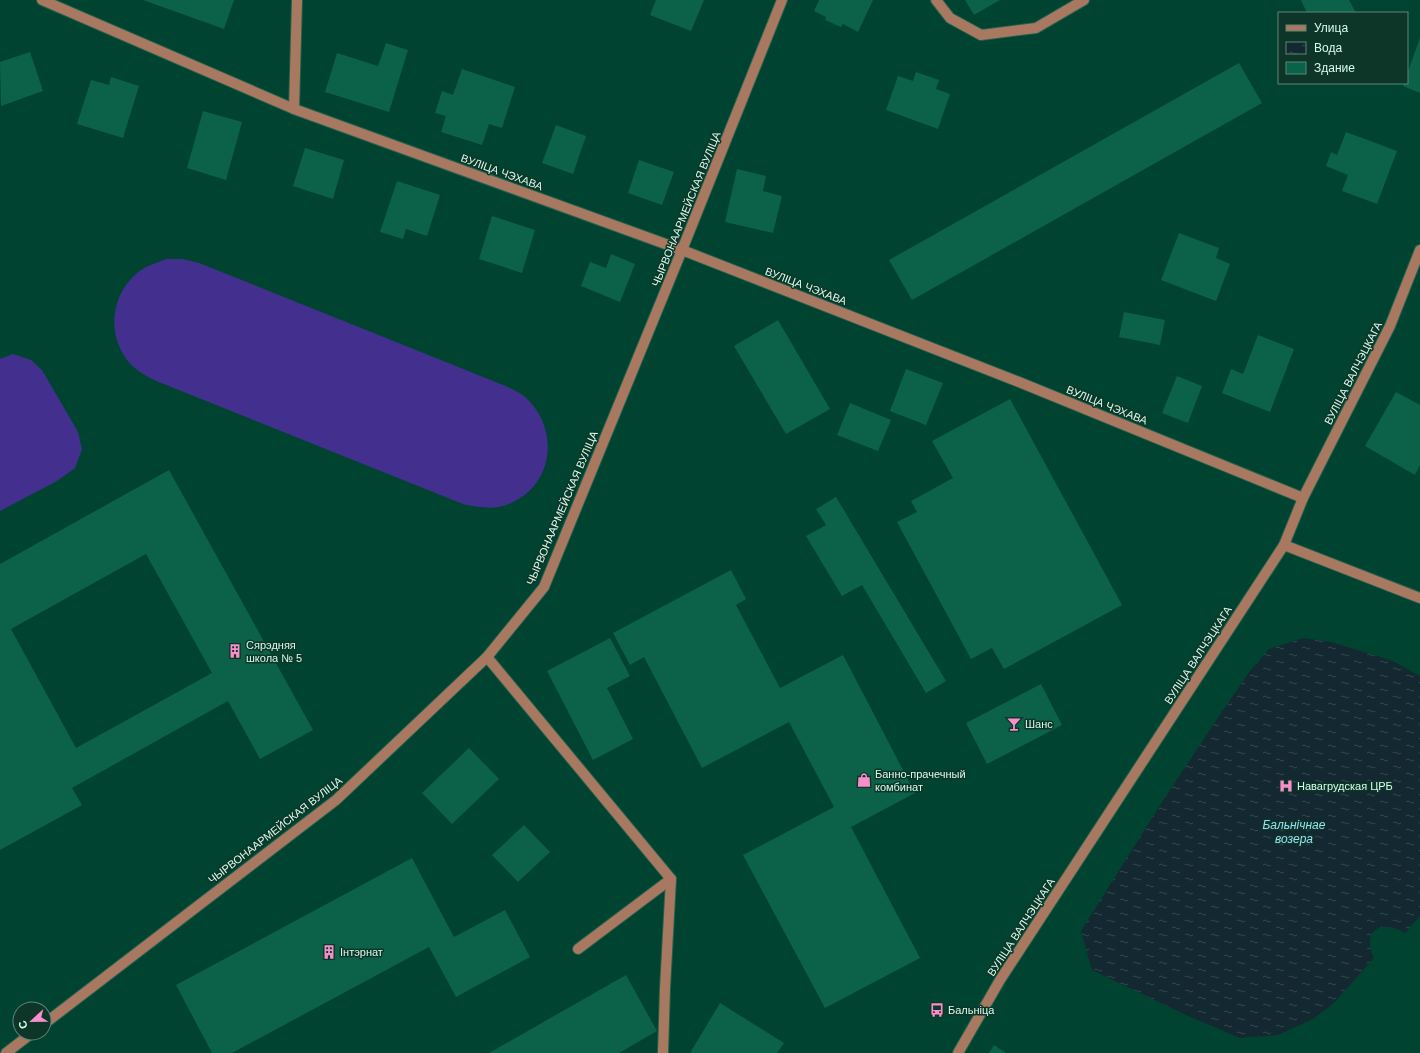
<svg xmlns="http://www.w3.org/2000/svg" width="1420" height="1053" font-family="Arial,sans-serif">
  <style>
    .pitch { fill: #43308e }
    .water { fill: url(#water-ripples) }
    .building { fill: #0b6249; fill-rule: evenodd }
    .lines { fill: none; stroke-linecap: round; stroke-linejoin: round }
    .minor-casing { stroke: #22614e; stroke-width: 12 }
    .minor { stroke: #a87861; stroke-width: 10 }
    .labels { text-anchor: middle; stroke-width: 3; stroke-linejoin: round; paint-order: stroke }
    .street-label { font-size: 11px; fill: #d7fcec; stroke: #0d3628 }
    .poi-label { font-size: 11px; fill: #d7fcec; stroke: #0d3628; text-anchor: start }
    .water-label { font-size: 12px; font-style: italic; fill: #9fddf8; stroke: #0d3628 }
  </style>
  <defs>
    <pattern id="water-ripples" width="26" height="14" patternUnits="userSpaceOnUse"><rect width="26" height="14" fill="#132830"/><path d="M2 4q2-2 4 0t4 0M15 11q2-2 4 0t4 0" fill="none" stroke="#35484e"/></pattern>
  </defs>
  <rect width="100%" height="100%" fill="#004330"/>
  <g class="pitch">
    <path d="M166 259H183L199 263 508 387C513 390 519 392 524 396 559 426 556 483 511 503 496 510 480 508 463 504L154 380C144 375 134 369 127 360 107 333 111 296 136 274 145 266 156 263 166 259Z"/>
    <path d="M13 354 31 360 42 370 78 432 82 449 75 468 57 481 0 511V359Z"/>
  </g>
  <path class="water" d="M1303 638 1331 642 1393 661 1420 676V916L1405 933C1381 918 1361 931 1374 958L1333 1004 1313 1019 1278 1035 1240 1038 1186 1015 1092 970 1081 931 1164 799 1221 713 1250 671 1269 649Z"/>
  <g class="building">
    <path d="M143 0H234L224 29Z"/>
    <path d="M656 0H704L691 31 650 15Z"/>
    <path d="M819 0H873L858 32 843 24 841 27 825 20 826 17 814 11Z"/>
    <path d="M965 0H1000L974 15Z"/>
    <path d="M1301 0H1349L1356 13H1307Z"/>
    <path d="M1420 38V93L1403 86 1404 83H1407V74Z"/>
    <path d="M386 43 408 50 389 112 325 92 337 53 378 66Z"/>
    <path d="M30 52 43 91 1 106 0 62Z"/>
    <path d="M1239 63 1262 103 912 300 889 260Z"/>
    <path d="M462 69 515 87 502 128 489 124 482 145 441 132 446 116 435 113 442 91 453 95Z"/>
    <path d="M916 72 939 80 936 89 950 94 938 129 886 110 898 76 913 81Z"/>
    <path d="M111 77 139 86 123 138 77 124 91 80 109 85Z"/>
    <path d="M203 111 242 122 226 180 187 168Z"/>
    <path d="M556 125 586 136 573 174 542 163Z"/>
    <path d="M1346 132 1397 151 1377 204 1342 191 1348 175 1326 166 1331 152 1337 155Z"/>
    <path d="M305 148 344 160 333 199 293 186Z"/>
    <path d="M639 160 674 172 662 205 628 193Z"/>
    <path d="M737 169 766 176 763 191 782 196 773 233 725 222Z"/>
    <path d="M397 181 440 195 427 236 406 229 403 239 380 232Z"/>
    <path d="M492 216 535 230 522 273 479 259Z"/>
    <path d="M1179 233 1219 248 1216 258 1230 264 1216 301 1161 280Z"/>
    <path d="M611 254 635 264 620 302 581 286 590 262 606 268Z"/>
    <path d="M1124 312 1165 320 1160 345 1119 337Z"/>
    <path d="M778 320 830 409 786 434 734 346Z"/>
    <path d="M1258 335 1294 349 1270 412 1222 393 1231 369 1243 374Z"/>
    <path d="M906 369 943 383 926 425 890 411Z"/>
    <path d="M1177 376 1202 386 1188 423 1162 413Z"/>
    <path d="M1396 392 1420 405V465L1415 475 1365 446Z"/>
    <path d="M1010 399 1122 605 1004 669 992 648 971 659 897 522 917 512 911 501 953 478 932 441Z"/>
    <path d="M850 403 891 420 878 451 837 435Z"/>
    <path d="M169 470 313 730 260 759 228 701 72 788 82 805 0 850V564ZM146 554 212 673 76 748 11 629Z"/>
    <path d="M836 497 946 681 926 693 862 585 842 596 806 536 826 525 816 509Z"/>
    <path d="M731 570 746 599 736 605 780 688 843 655 915 793 851 827 920 958 825 1008 743 855 834 807 789 722 702 768 644 657 630 665 613 633Z"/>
    <path d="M610 638 630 676 607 688 633 739 593 760 547 671Z"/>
    <path d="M1041 684 1062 725 987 764 966 723Z"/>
    <path d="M469 748 499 779 452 824 422 793Z"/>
    <path d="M524 825 550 852 518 882 492 855Z"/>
    <path d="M412 858 454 937 505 910 530 957 456 997 429 947 232 1053H212L176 985Z"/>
    <path d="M626 975 657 1031 619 1053H489Z"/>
    <path d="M720 1003 784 1043 777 1053H690Z"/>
    <path d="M994 1045 1006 1053H989Z"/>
  </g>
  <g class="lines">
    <defs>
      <g id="minor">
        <path d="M42 0 294 109 682 250 1019 382 1303 498"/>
        <path d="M936 0 950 18 981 35 1036 28 1084 0"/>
        <path d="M294 109 297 0"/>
        <path d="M1284 545 1420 598"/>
        <path d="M487 657 671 879 665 988 663 1053"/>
        <path d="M578 949 671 879"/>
        <path d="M44 1024 336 800 487 657 544 587 682 250 782 0"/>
        <path d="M6 1053 32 1033"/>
        <path d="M958 1053 1000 980 1284 545 1303 498 1390 326 1420 250"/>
      </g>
    </defs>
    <use href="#minor" class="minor-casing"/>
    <use href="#minor" class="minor"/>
  </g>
  <defs>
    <symbol id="building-bare" viewBox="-9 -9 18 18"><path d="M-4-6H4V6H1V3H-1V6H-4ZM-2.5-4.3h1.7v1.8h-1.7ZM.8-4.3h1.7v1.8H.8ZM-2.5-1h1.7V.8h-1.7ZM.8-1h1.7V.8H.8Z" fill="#f98fca" stroke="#0d3628" stroke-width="2.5" paint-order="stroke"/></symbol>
    <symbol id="bar-bare" viewBox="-9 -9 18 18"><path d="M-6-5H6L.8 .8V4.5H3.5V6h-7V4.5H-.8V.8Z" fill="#f98fca" stroke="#0d3628" stroke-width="2.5" paint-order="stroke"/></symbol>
    <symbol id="shop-bare" viewBox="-9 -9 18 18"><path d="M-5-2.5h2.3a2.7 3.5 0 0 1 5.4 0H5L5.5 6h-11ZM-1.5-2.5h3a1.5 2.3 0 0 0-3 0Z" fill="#f98fca" stroke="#0d3628" stroke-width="2.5" paint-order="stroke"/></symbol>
    <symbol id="hospital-bare" viewBox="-9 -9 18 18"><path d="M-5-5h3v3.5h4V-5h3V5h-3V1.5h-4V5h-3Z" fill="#f98fca" stroke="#0d3628" stroke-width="2.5" paint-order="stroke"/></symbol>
    <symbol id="bus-bare" viewBox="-9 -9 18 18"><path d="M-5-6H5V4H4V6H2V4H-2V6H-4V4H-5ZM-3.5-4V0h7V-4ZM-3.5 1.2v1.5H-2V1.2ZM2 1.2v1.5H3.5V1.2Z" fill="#f98fca" stroke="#0d3628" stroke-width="2.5" paint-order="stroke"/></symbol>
  </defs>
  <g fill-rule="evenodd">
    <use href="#building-bare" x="225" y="641" width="20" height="20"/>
    <use href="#bar-bare" x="1004" y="714" width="20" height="20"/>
    <use href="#shop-bare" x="854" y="770" width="20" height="20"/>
    <use href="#hospital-bare" x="1276" y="776" width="20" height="20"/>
    <use href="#building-bare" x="319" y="942" width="20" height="20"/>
    <use href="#bus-bare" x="927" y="1000" width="20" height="20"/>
  </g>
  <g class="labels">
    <g class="street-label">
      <text transform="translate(502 172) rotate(20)" y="4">ВУЛІЦА ЧЭХАВА</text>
      <text transform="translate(686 209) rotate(-68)" y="4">ЧЫРВОНААРМЕЙСКАЯ ВУЛІЦА</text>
      <text transform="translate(806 286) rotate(21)" y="4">ВУЛІЦА ЧЭХАВА</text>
      <text transform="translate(1353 373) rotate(-63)" y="4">ВУЛІЦА ВАЛЧЭЦКАГА</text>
      <text transform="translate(1107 405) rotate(22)" y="4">ВУЛІЦА ЧЭХАВА</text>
      <text transform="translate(562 508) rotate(-67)" y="4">ЧЫРВОНААРМЕЙСКАЯ ВУЛІЦА</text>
      <text transform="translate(1198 655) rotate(-57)" y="4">ВУЛІЦА ВАЛЧЭЦКАГА</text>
      <text transform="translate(275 830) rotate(-38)" y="4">ЧЫРВОНААРМЕЙСКАЯ ВУЛІЦА</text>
      <text transform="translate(1021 927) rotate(-57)" y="4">ВУЛІЦА ВАЛЧЭЦКАГА</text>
    </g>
    <g class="poi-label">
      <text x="246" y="649">Сярэдняя<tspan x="246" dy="13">школа № 5</tspan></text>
      <text x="1025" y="728">Шанс</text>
      <text x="875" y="778">Банно-прачечный<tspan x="875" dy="13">комбинат</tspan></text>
      <text x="1297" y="790">Навагрудская ЦРБ</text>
      <text x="340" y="956">Інтэрнат</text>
      <text x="948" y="1014">Бальніца</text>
    </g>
    <g class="water-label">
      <text x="1294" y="829">Бальнічнае<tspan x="1294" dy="14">возера</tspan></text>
    </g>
  </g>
  <rect x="1278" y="12" width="130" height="72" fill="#0d3628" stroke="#5e8576"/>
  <rect x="1286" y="25" width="20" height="6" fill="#a87861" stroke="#5e8576"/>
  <text x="1314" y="32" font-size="12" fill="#d7fcec">Улица</text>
  <rect x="1286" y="42" width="20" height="12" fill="url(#water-ripples)" stroke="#5e8576"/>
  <text x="1314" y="52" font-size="12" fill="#d7fcec">Вода</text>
  <rect x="1286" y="62" width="20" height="12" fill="#0b6249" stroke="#5e8576"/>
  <text x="1314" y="72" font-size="12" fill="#d7fcec">Здание</text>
  <g transform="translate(32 1021) rotate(248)"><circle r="19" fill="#0d3628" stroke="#5e8576"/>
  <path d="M0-3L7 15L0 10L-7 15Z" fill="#f98fca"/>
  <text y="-6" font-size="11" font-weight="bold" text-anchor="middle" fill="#d7fcec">С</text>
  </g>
</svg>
